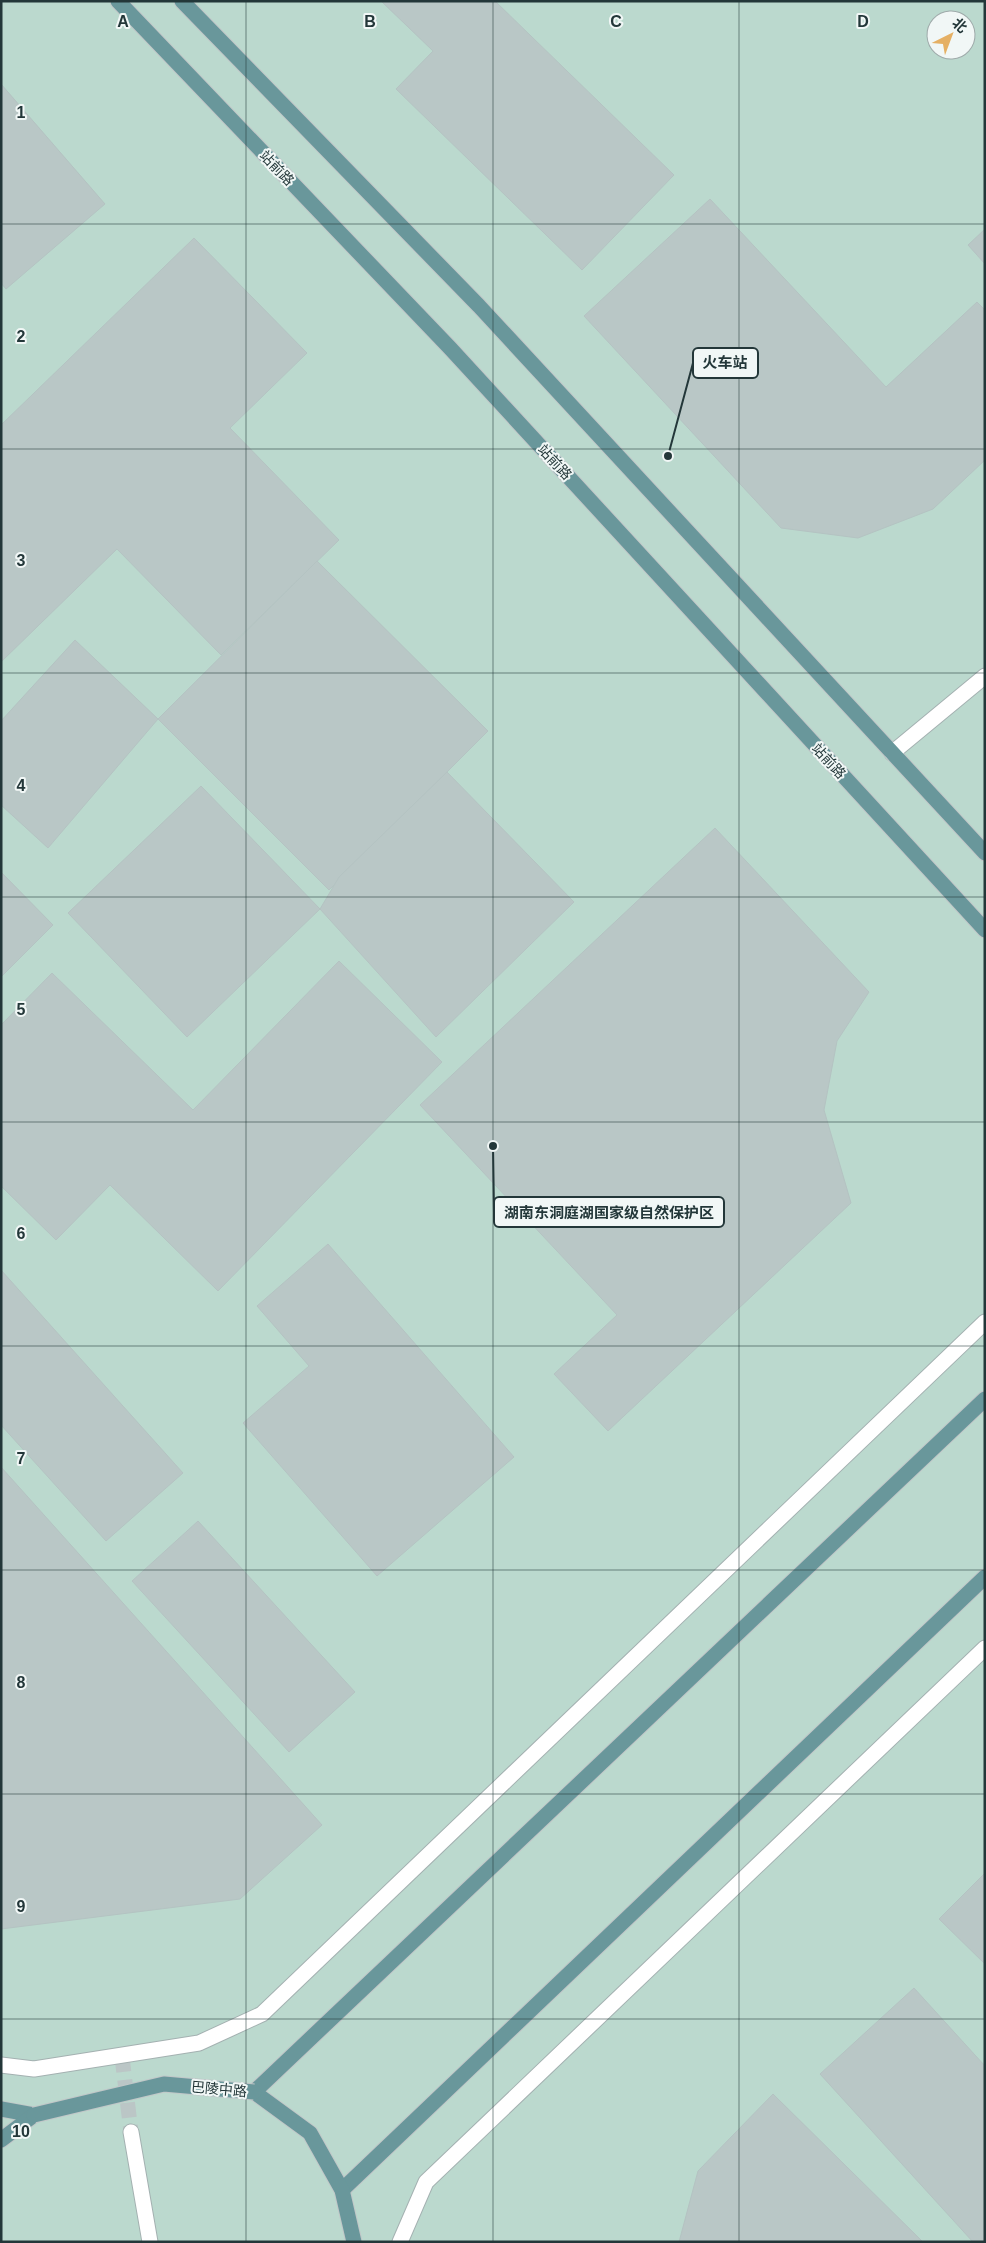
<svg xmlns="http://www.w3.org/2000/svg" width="986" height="2243" font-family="Arial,'Noto Sans SC',sans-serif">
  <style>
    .green { fill: #bbd9ce; fill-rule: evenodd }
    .building { fill: #b9c7c6; stroke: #b4c3c2 }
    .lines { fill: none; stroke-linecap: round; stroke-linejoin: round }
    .minor-tunnel { stroke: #bbc6c6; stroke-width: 15; stroke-dasharray: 15 8; stroke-linecap: butt }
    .minor-casing { stroke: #a4b1b1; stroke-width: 17 }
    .major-casing { stroke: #c1c7c8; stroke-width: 17 }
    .minor { stroke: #fff; stroke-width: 15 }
    .major { stroke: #69979b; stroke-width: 15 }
    .major-bridge-casing { stroke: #c1c7c8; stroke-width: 17; stroke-linecap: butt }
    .major-bridge { stroke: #69979b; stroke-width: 15 }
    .grid { fill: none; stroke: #233739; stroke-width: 1; stroke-opacity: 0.55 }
    .labels { text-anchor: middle; stroke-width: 4; stroke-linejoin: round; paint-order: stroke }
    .street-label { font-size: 14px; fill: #233739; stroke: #f1f7f6 }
    .grid-label { font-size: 16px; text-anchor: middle; font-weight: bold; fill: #233739; stroke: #f1f7f6; stroke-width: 4; stroke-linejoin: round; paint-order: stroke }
    .leader { fill: none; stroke: #233739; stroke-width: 2 }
    .callout-dot { fill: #233739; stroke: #f1f7f6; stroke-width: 2 }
    .callout { fill: #f1f7f6; stroke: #233739; stroke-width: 2 }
    .callout-label { font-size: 15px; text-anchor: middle; font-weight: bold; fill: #233739 }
  </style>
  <rect width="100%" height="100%" fill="#e1eae9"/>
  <path class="green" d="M1 1H985V2242H1ZM936 20H966V50H936Z"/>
  <g class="building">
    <path d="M381 1H495L674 175 582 270 396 89 433 51Z"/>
    <path d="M1 84 105 204 6 289 1 283Z"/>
    <path d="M710 199 886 387 977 302 985 310V460L933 509 858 538 781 528 584 316Z"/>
    <path d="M985 229V264L968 245Z"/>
    <path d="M194 238 307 353 230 428 339 540 221 655 117 549 1 662V425Z"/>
    <path d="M317 561 488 731 329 890 158 719Z"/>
    <path d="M75 640 158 719 48 848 1 805V721Z"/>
    <path d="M447 772 574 902 436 1037 320 909 339 877Z"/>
    <path d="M201 786 320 909 187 1037 68 913Z"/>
    <path d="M715 828 869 992 837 1041 824 1110 851 1203 608 1431 554 1374 617 1315 420 1105Z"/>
    <path d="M1 872 53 925 1 977Z"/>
    <path d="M339 961 442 1062 218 1291 110 1185 56 1240 1 1186V1025L52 973 193 1110Z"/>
    <path d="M328 1244 514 1457 377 1576 243 1423 309 1366 257 1306Z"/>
    <path d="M1 1270 183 1473 106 1541 1 1425Z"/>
    <path d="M1 1467 322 1825 240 1899 1 1929Z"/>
    <path d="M198 1521 355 1692 289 1752 132 1581Z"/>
    <path d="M985 1873V1964L939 1919Z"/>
    <path d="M914 1988 985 2066V2242H973L820 2074Z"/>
    <path d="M773 2094 923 2242H679L698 2171Z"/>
  </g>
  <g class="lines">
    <path class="minor-tunnel" d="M122 2057 131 2132"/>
    <defs>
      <g id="minor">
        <path d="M892 753 985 676"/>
        <path d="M1 2065 34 2069 199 2043 262 2014 985 1322"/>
        <path d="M131 2132 150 2242"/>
        <path d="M400 2242 426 2182 985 1648"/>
      </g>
      <g id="major">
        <path d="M118 1 450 348 985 930"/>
        <path d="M182 1 479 306 985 853"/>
        <path d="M1 2109 34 2115"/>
        <path d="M1 2140 34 2115"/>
        <path d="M342 2190 985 1577"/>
        <path d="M354 2242 342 2190 310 2133 254 2092 985 1399"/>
      </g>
    </defs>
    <use href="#minor" class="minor-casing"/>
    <use href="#major" class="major-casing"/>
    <use href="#minor" class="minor"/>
    <use href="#major" class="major"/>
    <defs>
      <path id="major-bridge" d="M34 2115 164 2084 254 2092"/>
    </defs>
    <use href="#major-bridge" class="major-bridge-casing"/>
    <use href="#major-bridge" class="major-bridge"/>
  </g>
  <path class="grid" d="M246 1V2242M493 1V2242M739 1V2242M1 224H985M1 449H985M1 673H985M1 897H985M1 1122H985M1 1346H985M1 1570H985M1 1794H985M1 2019H985"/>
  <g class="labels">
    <g class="street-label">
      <text transform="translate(277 168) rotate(46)" y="5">站前路</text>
      <text transform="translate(555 462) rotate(47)" y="5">站前路</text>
      <text transform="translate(829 761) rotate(47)" y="5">站前路</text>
      <text transform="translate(219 2089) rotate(5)" y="5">巴陵中路</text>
    </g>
  </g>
  <g class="grid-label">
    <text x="123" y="27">A</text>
    <text x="370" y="27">B</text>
    <text x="616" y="27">C</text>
    <text x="863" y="27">D</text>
    <text x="21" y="118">1</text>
    <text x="21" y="342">2</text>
    <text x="21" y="566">3</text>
    <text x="21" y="791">4</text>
    <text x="21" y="1015">5</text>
    <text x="21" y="1239">6</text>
    <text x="21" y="1464">7</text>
    <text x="21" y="1688">8</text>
    <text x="21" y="1912">9</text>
    <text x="21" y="2137">10</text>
  </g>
  <path class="leader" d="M668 456L693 363M493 1146L494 1212"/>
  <g class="callout-dot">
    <circle cx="668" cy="456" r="5"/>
    <circle cx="493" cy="1146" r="5"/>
  </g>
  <g class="callout">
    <rect x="693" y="348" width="65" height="30" rx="5"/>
    <rect x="494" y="1197" width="230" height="30" rx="5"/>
  </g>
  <g class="callout-label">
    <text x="725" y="368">火车站</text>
    <text x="609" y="1218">湖南东洞庭湖国家级自然保护区</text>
  </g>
  <rect width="986" height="2243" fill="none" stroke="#233739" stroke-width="5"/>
  <g transform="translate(951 35) rotate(42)"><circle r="24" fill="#f1f7f6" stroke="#9faaaa"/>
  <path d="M0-4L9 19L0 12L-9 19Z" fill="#e5b064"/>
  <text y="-8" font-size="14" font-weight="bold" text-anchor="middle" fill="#233739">北</text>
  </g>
</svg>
